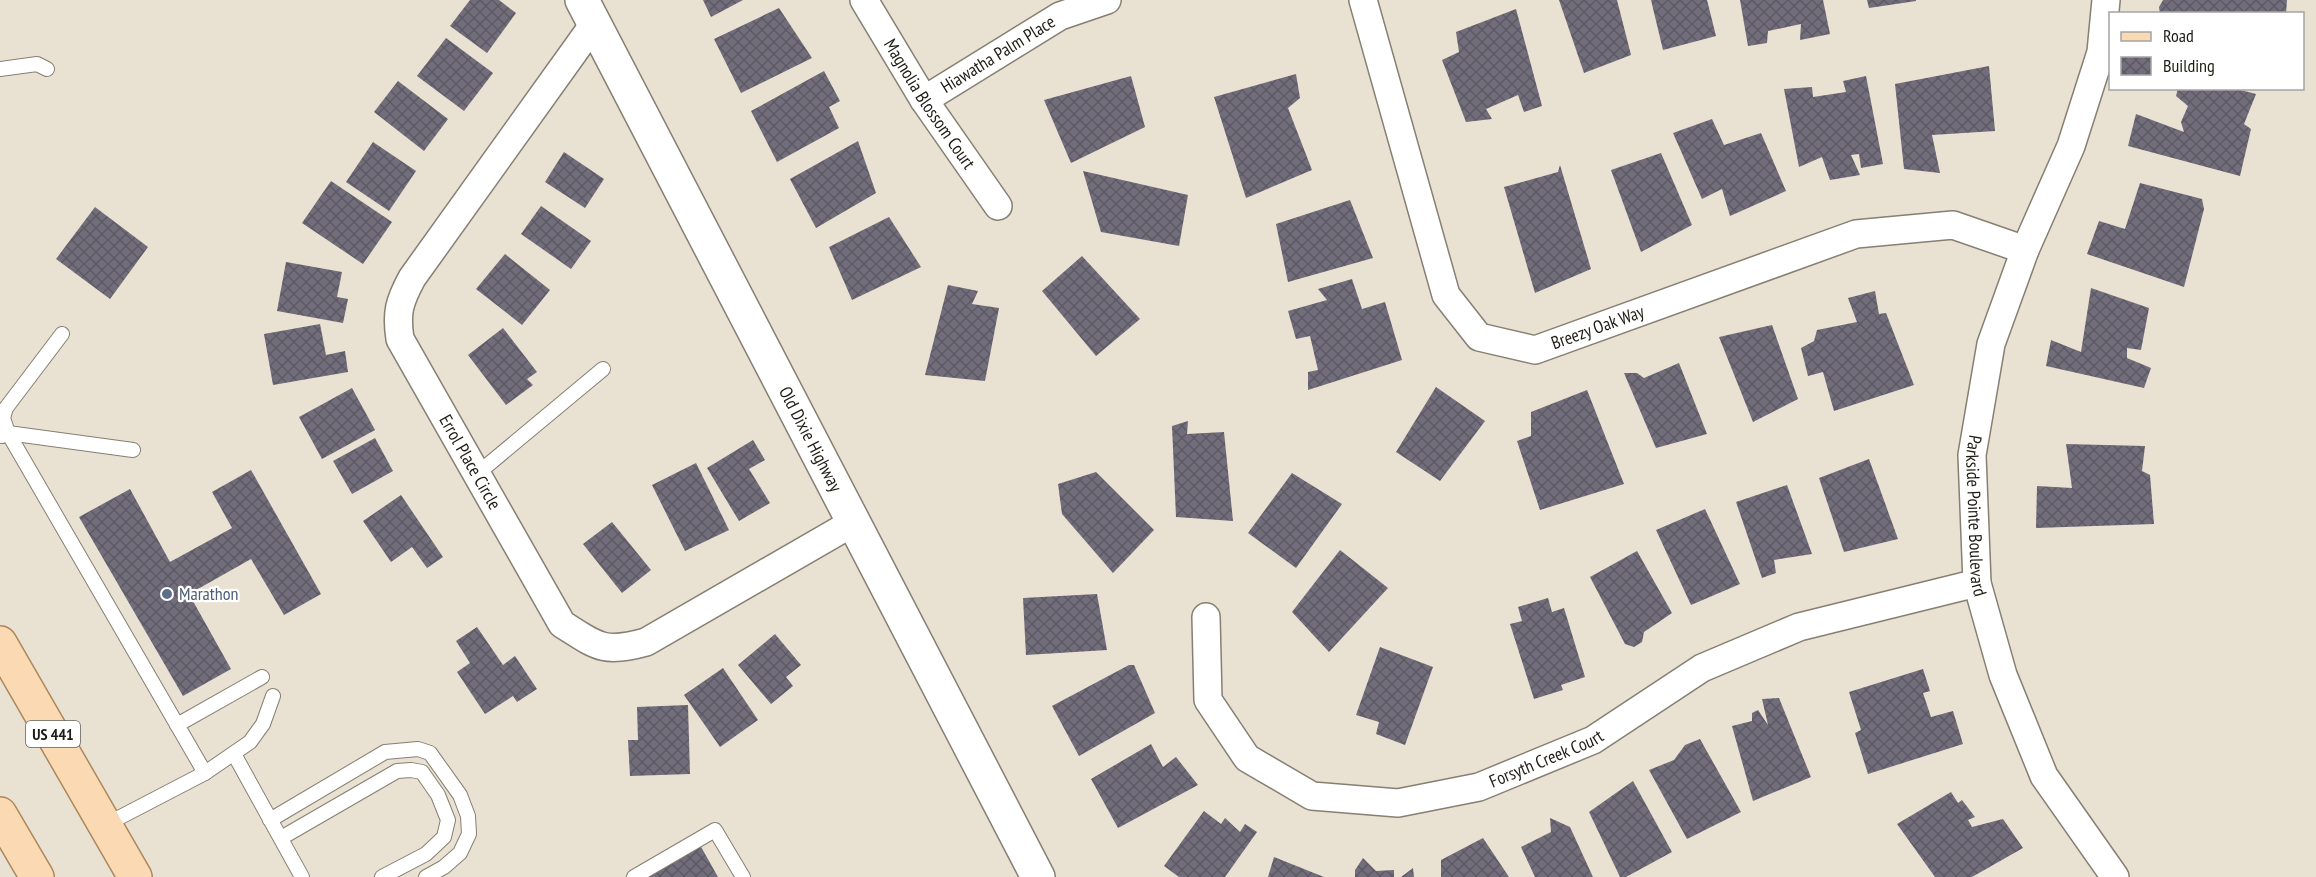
<svg xmlns="http://www.w3.org/2000/svg" width="2316" height="877" font-family="'PT Sans Narrow',sans-serif">
  <style>
    .building { fill: url(#building-cross-hatch) }
    .lines { fill: none; stroke-linecap: round; stroke-linejoin: round }
    .lane-casing { stroke: #867f72; stroke-width: 16 }
    .street-casing { stroke: #867f72; stroke-width: 30 }
    .secondary-casing { stroke: #867f72; stroke-width: 36 }
    .primary-casing { stroke: #ac875b; stroke-width: 36 }
    .lane { stroke: #fff; stroke-width: 14 }
    .street { stroke: #fff; stroke-width: 27 }
    .secondary { stroke: #fff; stroke-width: 33 }
    .primary { stroke: #fbdab3; stroke-width: 33 }
    .service-dot { fill: #5c6f8a; stroke: #fff; stroke-width: 2 }
    .labels { text-anchor: middle; stroke-width: 4.5; stroke-linejoin: round; paint-order: stroke }
    .shield { fill: #fff; stroke: #62605d; stroke-width: 1.5 }
    .shield-label { font-size: 16px; font-weight: bold; fill: #1f1c17 }
    .street-label { font-size: 18px; fill: #1f1c17; stroke: #fff }
    .service-label { font-size: 18px; fill: #4e5e75; stroke: #fff; text-anchor: start }
  </style>
  <defs>
    <pattern id="building-cross-hatch" width="8" height="8" patternUnits="userSpaceOnUse" patternTransform="scale(1.5)"><rect width="8" height="8" fill="#726d7b"/><path d="M0 0l8 8M0 8l8-8" fill="none" stroke="#5d5964"/></pattern>
  </defs>
  <rect width="100%" height="100%" fill="#e9e2d3"/>
  <g class="building">
    <path d="M470 0H499L516 13 487 53 450 26Z"/>
    <path d="M703 0H743L711 17Z"/>
    <path d="M1559 0H1617L1631 55 1584 73Z"/>
    <path d="M1651 0H1707L1716 36 1663 50Z"/>
    <path d="M1740 0H1823L1830 34 1800 40 1801 24 1768 31 1767 43 1748 46Z"/>
    <path d="M1867 0H1916V1L1869 8Z"/>
    <path d="M2163 0H2287L2286 14H2160L2159 7Z"/>
    <path d="M779 8 812 58 741 93 714 39Z"/>
    <path d="M1516 9 1542 106 1524 112 1518 95 1486 109 1492 119 1466 122 1442 60 1459 52 1456 32Z"/>
    <path d="M446 38 493 73 464 111 417 76Z"/>
    <path d="M1989 66 1995 131 1932 135 1940 173 1904 169 1895 84Z"/>
    <path d="M824 71 840 101 829 107 839 128 777 162 751 111Z"/>
    <path d="M1296 74 1300 98 1288 108 1312 170 1246 198 1214 97Z"/>
    <path d="M1131 76 1145 127 1071 163 1044 100Z"/>
    <path d="M1866 76 1883 164 1861 168 1859 154 1851 155 1860 175 1830 180 1822 157 1799 167 1784 89 1812 87 1813 97 1846 92 1843 81Z"/>
    <path d="M398 81 448 119 424 151 374 112Z"/>
    <path d="M2178 88H2233L2256 94 2244 124 2251 129 2240 176 2128 146 2136 114 2184 132 2181 122 2188 106 2176 96Z"/>
    <path d="M1712 119 1724 145 1761 133 1786 191 1730 216 1722 189 1702 199 1673 133Z"/>
    <path d="M858 141 876 193 816 228 790 179Z"/>
    <path d="M373 142 416 171 389 211 346 182Z"/>
    <path d="M564 152 604 179 585 208 545 182Z"/>
    <path d="M1661 153 1692 225 1641 252 1611 170Z"/>
    <path d="M1560 165 1591 269 1535 293 1504 187 1558 172Z"/>
    <path d="M1083 171 1188 195 1179 246 1101 232Z"/>
    <path d="M331 181 392 222 363 264 302 223Z"/>
    <path d="M2140 183 2202 199 2204 209 2184 287 2087 254 2099 221 2125 229Z"/>
    <path d="M1350 200 1373 258 1288 282 1276 224Z"/>
    <path d="M541 206 591 241 571 269 521 234Z"/>
    <path d="M95 207 148 247 110 299 56 259Z"/>
    <path d="M889 217 921 267 852 300 829 247Z"/>
    <path d="M505 254 550 290 522 325 476 289Z"/>
    <path d="M1082 256 1140 319 1096 356 1042 291Z"/>
    <path d="M286 262 342 272 337 297 348 299 343 323 277 311Z"/>
    <path d="M1352 279 1362 309 1385 302 1402 360 1308 390V372L1318 370 1310 336 1296 339 1288 311 1327 300 1318 289Z"/>
    <path d="M948 285 978 291 972 304 999 308 985 381 925 375Z"/>
    <path d="M2091 288 2149 308 2141 350 2127 348V358L2151 368 2144 388 2046 366 2051 340 2081 352Z"/>
    <path d="M1875 291 1879 314 1886 313 1914 385 1834 411 1823 372 1808 376 1801 348 1814 341 1817 330 1857 322 1848 298Z"/>
    <path d="M320 324 326 355 345 351 348 372 273 385 264 334Z"/>
    <path d="M1772 325 1798 399 1753 422 1719 337Z"/>
    <path d="M503 328 537 372 527 379 533 385 506 405 468 355Z"/>
    <path d="M1679 363 1707 434 1656 448 1624 373H1637L1644 378Z"/>
    <path d="M1436 387 1485 421 1440 481 1396 452Z"/>
    <path d="M352 388 375 430 322 459 299 417Z"/>
    <path d="M1587 390 1624 484 1540 510 1517 441 1531 436V412Z"/>
    <path d="M1188 421 1187 434 1224 432 1233 521 1176 517 1172 426Z"/>
    <path d="M375 438 393 471 352 494 333 461Z"/>
    <path d="M753 440 765 460 749 469 770 503 739 521 707 468Z"/>
    <path d="M2066 444 2145 446 2142 471 2150 475 2154 524 2036 528 2037 486 2072 488Z"/>
    <path d="M1869 459 1898 539 1844 552 1819 478Z"/>
    <path d="M696 463 729 530 685 551 652 485Z"/>
    <path d="M251 470 321 594 284 615 251 559 189 594 231 669 183 696 79 517 130 489 170 562 232 528 212 492Z"/>
    <path d="M1096 472 1154 530 1113 573 1062 514 1058 484Z"/>
    <path d="M1292 473 1342 504 1296 568 1248 533Z"/>
    <path d="M1787 485 1812 554 1774 560 1776 573 1762 578 1736 502Z"/>
    <path d="M401 495 443 557 427 568 412 547 391 562 363 521Z"/>
    <path d="M1705 509 1740 584 1691 605 1656 530Z"/>
    <path d="M612 522 651 570 622 593 583 544Z"/>
    <path d="M1340 550 1388 588 1329 652 1292 612Z"/>
    <path d="M1637 551 1672 613 1644 632 1642 642 1634 647 1625 644 1590 577Z"/>
    <path d="M1097 594 1107 650 1026 655 1023 598Z"/>
    <path d="M1548 598 1552 612 1564 608 1585 677 1561 685 1563 690 1534 699 1510 624 1522 621 1518 607Z"/>
    <path d="M477 627 503 665 515 656 537 689 517 702 513 696 485 714 457 672 470 663 456 641Z"/>
    <path d="M775 634 801 665 786 677 793 686 771 704 738 665Z"/>
    <path d="M1380 647 1433 667 1405 745 1376 734 1379 722 1356 715Z"/>
    <path d="M1129 665H1134L1155 713 1079 756 1052 706Z"/>
    <path d="M723 668 758 720 720 747 684 695Z"/>
    <path d="M1923 669 1930 691 1923 693 1931 717 1953 711 1963 744 1868 774 1855 733 1861 730 1849 692Z"/>
    <path d="M1779 698 1811 777 1753 801 1732 726 1752 721V713L1758 710 1768 725 1762 699Z"/>
    <path d="M688 705 690 774 630 776 628 740H638L637 707Z"/>
    <path d="M1700 739 1741 812 1687 839 1649 770 1674 760 1685 745Z"/>
    <path d="M1151 744 1163 767 1176 757 1198 785 1118 828 1091 779Z"/>
    <path d="M1633 781 1672 852 1626 877H1620L1589 812Z"/>
    <path d="M1951 792 1958 803 1962 800 1975 817 1968 820 1972 827 2003 819 2023 848 1972 877H1935L1897 824Z"/>
    <path d="M1204 811 1221 824 1225 818 1240 832 1245 824 1257 832 1225 877H1179L1164 866Z"/>
    <path d="M1550 818 1570 827 1593 877H1535L1521 847 1551 832Z"/>
    <path d="M1483 838 1509 877H1441V860Z"/>
    <path d="M700 845 718 877H645Z"/>
    <path d="M1274 857 1324 877H1268Z"/>
    <path d="M1363 858 1376 871 1394 870V877H1355V870Z"/>
    <path d="M1413 868 1414 877H1401Z"/>
  </g>
  <g class="lines">
    <defs>
      <g id="lane">
        <path d="M0 69 37 64 47 69"/>
        <path d="M62 334 6 408 3 418 8 433 205 773"/>
        <path d="M2 436 8 433 133 450"/>
        <path d="M477 474 603 369"/>
        <path d="M177 725 262 677"/>
        <path d="M234 754 302 877"/>
        <path d="M270 820 385 752 418 749 430 753 460 795 468 816 469 834 460 853 444 867 426 877"/>
        <path d="M105 825 205 773 250 742 263 724 273 696"/>
        <path d="M281 838 397 771 411 770 422 772 438 795 448 820 444 837 426 854 382 877"/>
        <path d="M634 877 715 830 743 877"/>
      </g>
      <g id="street">
        <path id="s1" d="M864 0 924 100 998 206"/>
        <path id="s2" d="M1363 0 1446 295 1479 337 1535 350 1856 234 1953 225 2025 250"/>
        <path id="s3" d="M2106 0 2101 52 2071 146 2025 250 1991 344 1972 455 1977 583 2003 675 2044 776 2115 877"/>
        <path id="s4" d="M594 24 412 278C399 302 396 313 400 339L562 624C597 646 603 654 646 642L854 522"/>
        <path id="s5" d="M924 100 1060 16 1107 0"/>
        <path id="s6" d="M1206 617 1208 700 1247 758 1312 796 1398 803 1479 787 1593 740 1702 668 1799 627 1977 583"/>
      </g>
      <g id="secondary">
        <path id="s7" d="M582 0 1038 877"/>
      </g>
      <g id="primary">
        <path d="M0 643 135 877"/>
        <path d="M0 814 37 877"/>
      </g>
    </defs>
    <use href="#lane" class="lane-casing"/>
    <use href="#street" class="street-casing"/>
    <use href="#secondary" class="secondary-casing"/>
    <use href="#primary" class="primary-casing"/>
    <use href="#lane" class="lane"/>
    <use href="#street" class="street"/>
    <use href="#secondary" class="secondary"/>
    <use href="#primary" class="primary"/>
  </g>
  <circle class="service-dot" cx="167" cy="594" r="6"/>
  <g class="labels">
    <rect class="shield" x="26" y="721" width="54" height="26" rx="4.5"/>
    <g class="shield-label">
      <text x="53" y="740">US 441</text>
    </g>
    <g class="street-label">
      <text dy="6" stroke="none"><textPath href="#s5" startOffset="87">Hiawatha Palm Place</textPath></text>
      <text dy="6" stroke="none"><textPath href="#s1" startOffset="123">Magnolia Blossom Court</textPath></text>
      <text dy="6" stroke="none"><textPath href="#s2" startOffset="484">Breezy Oak Way</textPath></text>
      <text dy="6" stroke="none"><textPath href="#s7" startOffset="495">Old Dixie Highway</textPath></text>
      <text dy="6" stroke="none"><textPath href="#s4" startOffset="518">Errol Place Circle</textPath></text>
      <text dy="6" stroke="none"><textPath href="#s3" startOffset="538">Parkside Pointe Boulevard</textPath></text>
      <text dy="6" stroke="none"><textPath href="#s6" startOffset="470">Forsyth Creek Court</textPath></text>
    </g>
    <g class="service-label">
      <text x="179" y="600">Marathon</text>
    </g>
  </g>
  <rect x="2109" y="12" width="195" height="78" fill="#ffffff" stroke="#a5a4a2" stroke-width="1.5"/>
  <rect x="2121" y="32" width="30" height="9" fill="#fbdab3" stroke="#a5a4a2" stroke-width="1.5"/>
  <text x="2163" y="42" font-size="18" fill="#1f1c17">Road</text>
  <rect x="2121" y="57" width="30" height="18" fill="url(#building-cross-hatch)" stroke="#a5a4a2" stroke-width="1.5"/>
  <text x="2163" y="72" font-size="18" fill="#1f1c17">Building</text>
</svg>
